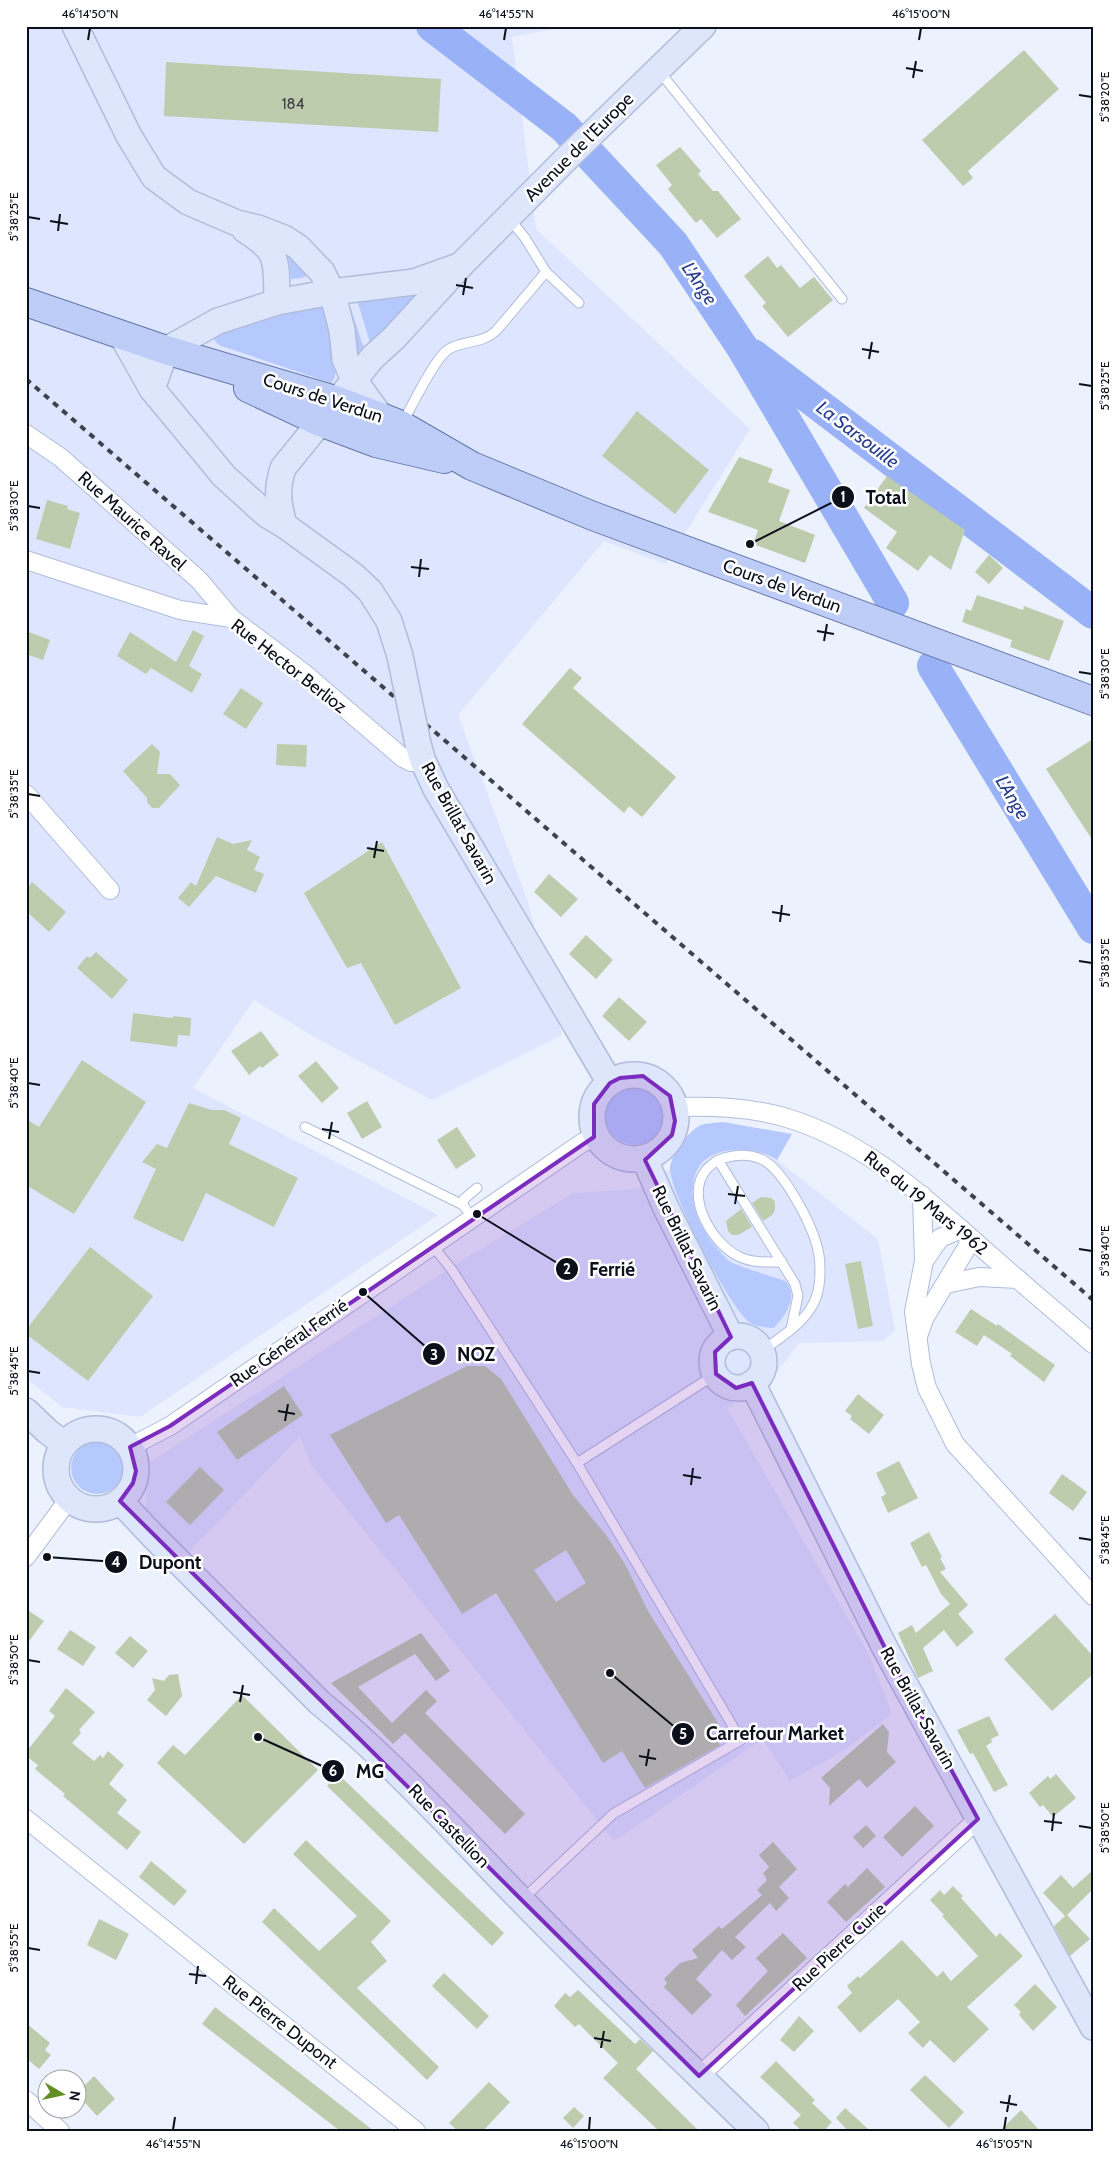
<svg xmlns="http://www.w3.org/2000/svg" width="1119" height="2157" font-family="Cabin,sans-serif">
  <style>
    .built { fill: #dde6fe }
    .green { fill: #b5c9fe }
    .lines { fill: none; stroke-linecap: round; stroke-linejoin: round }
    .river { stroke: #99b2f7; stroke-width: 32 }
    .building { fill: #bcccad; fill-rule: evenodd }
    .service-casing { stroke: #b0bcdb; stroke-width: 11 }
    .minor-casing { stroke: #b0bcdb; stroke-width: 20 }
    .secondary-casing { stroke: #b0bcdb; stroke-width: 28 }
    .primary-casing { stroke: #6375a7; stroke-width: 30 }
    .service { stroke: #fff; stroke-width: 9 }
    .minor { stroke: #fff; stroke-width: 18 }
    .secondary { stroke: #dee6fb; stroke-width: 25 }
    .primary { stroke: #becdf7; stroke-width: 28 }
    .rail { stroke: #3e424d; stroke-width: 4; stroke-dasharray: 6 6; stroke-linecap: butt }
    .secondary-bridge-casing { stroke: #b0bcdb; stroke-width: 28; stroke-linecap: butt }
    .secondary-bridge { stroke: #dee6fb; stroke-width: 25 }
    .marked { fill: #7b2cbf; fill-opacity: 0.2; stroke: #7b2cbf; stroke-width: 4; stroke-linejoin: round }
    .ticks { fill: none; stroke: #0c101b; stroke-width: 2 }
    .labels { text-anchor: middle; stroke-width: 5; stroke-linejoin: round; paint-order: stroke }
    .number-label { font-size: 15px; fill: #383f40 }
    .street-label { font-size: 18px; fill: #0c101b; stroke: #fff }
    .water-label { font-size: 19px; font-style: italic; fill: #293e8d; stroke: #fff }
    .leader { fill: none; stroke: #0c101b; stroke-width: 2 }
    .callout-dot { fill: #0c101b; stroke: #fff; stroke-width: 2 }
    .mark-label { font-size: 15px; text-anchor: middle; font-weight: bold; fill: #fff }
    .callout-label { font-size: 19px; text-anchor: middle; font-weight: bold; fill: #0c101b; stroke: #fff; stroke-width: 5; stroke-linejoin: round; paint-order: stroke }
    .neatline { fill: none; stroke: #0c101b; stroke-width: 2 }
    .ticks-label { font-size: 12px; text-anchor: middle; fill: #0c101b }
  </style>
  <rect width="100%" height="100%" fill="#ecf1fe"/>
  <g class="built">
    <path d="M26 26H571L512 37 536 229 750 429 666 564 604 541 458 715 528 902 562 1035 432 1100 314 1037 254 1000 193 1088 438 1215 140 1417 62 1407 26 1378Z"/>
    <path d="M748 1149 777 1160 878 1239 895 1330 883 1341 799 1343 775 1375 727 1408 869 1655 892 1714 847 1748 790 1781 763 1739 614 1841 311 1465 300 1436 189 1552 145 1511 150 1462 463 1260 573 1193 637 1189 702 1150Z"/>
  </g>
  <g class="green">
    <path d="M285 251 312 273 302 278 291 279 289 260Z"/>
    <path d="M428 292 372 349 357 300Z"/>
    <path d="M346 302 349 303 366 355 359 362 343 303Z"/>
    <path d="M325 305C328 322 344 372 331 383L219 345 215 341V336L222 329 295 307Z"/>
    <circle cx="635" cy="1115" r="30"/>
    <path d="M723 1122 792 1134 777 1160C760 1150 745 1148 726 1151 709 1154 698 1162 694 1179 687 1210 707 1239 728 1260 734 1266 775 1277 785 1281 800 1296 785 1316 774 1328 765 1327 756 1327 749 1322 730 1308 668 1190 670 1167 672 1154 688 1131 701 1125 707 1123 716 1123 723 1122Z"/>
    <circle cx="97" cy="1468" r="26"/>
  </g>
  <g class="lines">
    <g class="river">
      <path d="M432 26 564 127 673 244 742 347 893 603"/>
      <path d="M753 355 1093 613"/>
      <path d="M933 666 1093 928"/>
    </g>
  </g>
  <g class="building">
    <path d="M1024 50 1059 89 968 171 973 178 963 186 922 140Z"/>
    <path d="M166 62 441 79 438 132 164 116Z"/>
    <path d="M680 147 701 171 698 174 713 191H718L741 219 717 238 701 219 696 223 668 189 672 185 656 165Z"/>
    <path d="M768 256 777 268 781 265 800 288 814 277 833 300 788 337 762 306 766 303 744 276Z"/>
    <path d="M637 411 709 470 675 514 602 456Z"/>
    <path d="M739 457 773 469 768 482 790 490 779 521 815 535 805 563 753 544 758 530 708 512Z"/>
    <path d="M887 476 965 530 951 570 930 555 918 571 886 548 897 532 864 508Z"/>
    <path d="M47 500 68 506 67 509 80 513 70 549 36 539Z"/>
    <path d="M989 555 1003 568 989 584 975 572Z"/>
    <path d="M977 595 1023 610 1024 606 1064 621 1049 661 1010 647 1012 640 962 622 966 609 971 611Z"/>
    <path d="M193 630 204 636 189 666 202 674 192 693 151 668 146 674 117 656 130 632 176 662Z"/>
    <path d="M26 631 50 640 43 660 26 654Z"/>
    <path d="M570 668 582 678 573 688 676 777 642 817 629 806 624 813 522 724Z"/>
    <path d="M241 688 263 703 246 729 223 714Z"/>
    <path d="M1093 739V841L1046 769Z"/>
    <path d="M152 744 160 752 157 774H170L180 785 159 808H152L147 802V798L123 771Z"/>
    <path d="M277 744 307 745 306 767 276 765Z"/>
    <path d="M217 837 233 844 252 840 247 850 260 857 254 870 264 874 256 893 216 876 189 907 178 898 191 882 196 886Z"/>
    <path d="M382 842 461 988 395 1025 361 963 347 968 304 893Z"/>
    <path d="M549 874 578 899 561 917 534 892Z"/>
    <path d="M32 882 66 912 49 932 26 911V890Z"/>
    <path d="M586 935 613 960 596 979 569 954Z"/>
    <path d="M96 952 128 980 112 999 77 968 87 956 90 958Z"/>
    <path d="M619 997 647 1022 629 1041 602 1016Z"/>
    <path d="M133 1013 172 1018 174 1016 191 1018 190 1036 178 1035 177 1047 130 1041Z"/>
    <path d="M261 1031 279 1055 262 1068 260 1066 249 1075 231 1051Z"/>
    <path d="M82 1060 146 1102 74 1214 26 1185V1119L39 1127Z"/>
    <path d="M316 1061 339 1088 322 1103 298 1076Z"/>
    <path d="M367 1101 382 1127 362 1139 347 1113Z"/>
    <path d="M189 1103 212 1110H224L241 1118 229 1144 298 1178 274 1227 206 1193 183 1242 133 1218 156 1169 142 1162 157 1144 167 1148Z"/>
    <path d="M457 1127 476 1156 456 1169 437 1140Z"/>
    <path d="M761 1197 771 1198 775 1201V1210L772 1215 763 1221 752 1203Z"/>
    <path d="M741 1209 752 1227 738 1235H732L728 1231 726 1221Z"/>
    <path d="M90 1247 153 1296 88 1381 26 1334V1330Z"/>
    <path d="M861 1261 873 1326 858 1329 845 1264Z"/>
    <path d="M971 1309 997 1326 998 1324 1055 1365 1044 1382 1010 1356 1012 1354 984 1335 977 1346 955 1332Z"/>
    <path d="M467 1366H485L501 1379 573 1495 606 1535 625 1564 648 1611 720 1726 711 1731 720 1745 645 1788 622 1751 603 1763 496 1593 462 1614 399 1515 386 1523 330 1435ZM566 1550 586 1583 556 1602 534 1570Z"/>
    <path d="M284 1386 303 1415 237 1460 217 1432Z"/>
    <path d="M858 1394 884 1415 869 1434 850 1419 852 1416 845 1411Z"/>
    <path d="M899 1461 918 1498 888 1513 881 1497 886 1494 876 1473Z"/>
    <path d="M200 1467 224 1490 190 1525 166 1502Z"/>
    <path d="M1062 1474 1087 1492 1073 1511 1049 1493Z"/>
    <path d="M929 1532 942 1557 940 1558 946 1569 940 1572 968 1605 958 1614 974 1632 957 1647 944 1630 923 1648 933 1671 918 1678 898 1633 912 1625 916 1633 950 1604 941 1594 926 1565 922 1567 910 1543Z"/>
    <path d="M26 1609 44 1621 26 1645Z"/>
    <path d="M1055 1614 1093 1656V1674L1052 1711 1004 1659Z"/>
    <path d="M70 1630 96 1647 83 1666 57 1649Z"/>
    <path d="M421 1633 450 1671 436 1681 415 1654 358 1687 392 1723 426 1690 437 1701 425 1713 525 1814 505 1834 405 1733 393 1744 331 1683Z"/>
    <path d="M130 1636 148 1651 133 1668 115 1653Z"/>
    <path d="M178 1674 182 1696 166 1716 147 1700 155 1690 152 1678 164 1681 169 1675Z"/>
    <path d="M66 1688 95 1712 79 1730 81 1733 72 1743 94 1761 100 1755 103 1758 108 1751 124 1765 109 1784 127 1800 117 1813 141 1832 127 1850 63 1796 65 1794 35 1769 38 1765 26 1756V1752L55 1716 49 1711Z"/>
    <path d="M242 1695 318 1770 244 1844 157 1763 173 1745 185 1755Z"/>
    <path d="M989 1716 999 1735 991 1739 992 1742 986 1746 1008 1785 994 1792 973 1753 970 1754 957 1730Z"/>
    <path d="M883 1724 889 1732 887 1752 896 1762 867 1788 859 1779 829 1806 830 1788 821 1778Z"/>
    <path d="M338 1774 504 1933 492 1946 327 1786Z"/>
    <path d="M1056 1774 1076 1798 1053 1817 1043 1805 1040 1807 1029 1793 1048 1776 1050 1779Z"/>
    <path d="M915 1806 934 1826 902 1857 883 1837Z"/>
    <path d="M866 1825 876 1836 863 1848 853 1837Z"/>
    <path d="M306 1840 391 1921 371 1942 387 1961 357 1988 439 2067 427 2080 262 1922 274 1908 319 1951 357 1916 293 1854Z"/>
    <path d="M773 1842 797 1869 779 1887 789 1898 776 1911 770 1903 735 1937 746 1947 732 1960 722 1950 696 1979 712 1995 692 2015 664 1987 667 1983 664 1979 680 1963 698 1958 692 1950 719 1926 722 1929 762 1895 757 1890 767 1880 763 1873 769 1867 759 1855Z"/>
    <path d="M151 1861 187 1891 174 1906 139 1877Z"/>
    <path d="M867 1868 885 1887 846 1922 827 1902 845 1884 848 1887Z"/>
    <path d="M1093 1870V1889L1067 1915 1090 1939 1070 1956 1054 1926 1065 1916 1043 1893 1061 1875 1073 1888Z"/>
    <path d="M953 1886 963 1896 961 1898 996 1937 1000 1933 1023 1956 967 2007 989 2029 954 2063 930 2040 923 2048 908 2033 920 2022 898 1999 860 2033 837 2007 852 1993 847 1986 858 1976 860 1978 902 1940 937 1977 943 1971 951 1981 978 1956 942 1916 944 1915 930 1900 940 1890 944 1895Z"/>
    <path d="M99 1919 129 1934 116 1960 87 1945Z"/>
    <path d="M783 1933 807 1958 745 2016 736 2005 768 1971 756 1958Z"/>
    <path d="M444 1973 489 2016 477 2029 432 1986Z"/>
    <path d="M1035 1984 1057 2007 1033 2031 1019 2015 1021 2012 1014 2005Z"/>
    <path d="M578 1990 635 2044 640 2039 653 2051 636 2069 699 2131H659L603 2078 618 2063 579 2024 575 2027 554 2006 565 1993 570 1997Z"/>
    <path d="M215 2007 374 2131H340L202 2024Z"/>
    <path d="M799 2016 814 2031 794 2052 780 2040Z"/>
    <path d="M26 2023 50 2043 45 2050 51 2055 39 2069 26 2058Z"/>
    <path d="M776 2061 815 2100 812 2103 832 2122 824 2131H802L793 2123 801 2115 760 2077Z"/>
    <path d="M925 2075 964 2112 949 2128 910 2090Z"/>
    <path d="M94 2076 115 2099 97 2116 78 2095V2092Z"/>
    <path d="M489 2082 510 2102 483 2131H458L449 2123Z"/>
    <path d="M574 2107 584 2116 573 2128 563 2118Z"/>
    <path d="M845 2108 855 2117 870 2131H848L836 2118Z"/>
    <path d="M1021 2110 1040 2131H1000Z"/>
  </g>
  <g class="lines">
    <defs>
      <g id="service">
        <path d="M659 71 842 299"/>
        <path d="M546 272 579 303"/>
        <path d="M403 422C412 406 435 357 449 349 465 340 482 344 496 331L546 272 525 238 509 218"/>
        <path d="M305 1127 463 1205"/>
        <path d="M718 1160C714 1163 709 1166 706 1170 684 1197 713 1245 740 1257 753 1263 768 1262 782 1262"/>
        <path d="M466 1209 463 1205 464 1199 477 1188"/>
        <path d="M432 1245 452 1270 577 1463"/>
        <path d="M762 1351C782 1336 809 1321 817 1295 821 1281 821 1260 817 1246 811 1223 784 1171 763 1160 749 1153 732 1155 718 1160L795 1284 798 1296 791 1329"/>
        <path d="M523 1899 613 1814 741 1740 577 1463 716 1374"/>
      </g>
      <g id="minor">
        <path d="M26 434 60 457 199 580 231 618"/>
        <path d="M26 560 180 610 231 618 305 674 403 758 411 762 423 761"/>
        <path d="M26 794 110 890"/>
        <path d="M674 1107C713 1106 750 1107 787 1118 860 1140 917 1190 972 1239 1012 1275 1053 1309 1093 1344"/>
        <path d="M922 1195 924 1261"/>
        <path d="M961 1229 940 1238 924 1261 914 1312 921 1364 927 1388 955 1444 1093 1596"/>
        <path d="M946 1284 979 1277 1018 1279"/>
        <path d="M918 1336 925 1317 972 1239"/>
        <path d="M130 1447 170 1426 582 1143 596 1136"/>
        <path d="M26 1557 69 1499"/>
        <path d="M26 1819 416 2131"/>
        <path d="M699 2076 978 1819"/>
        <path d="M26 2100 60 2131"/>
      </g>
      <g id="secondary">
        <path d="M75 26 129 136 154 177 188 202 237 223 258 228 284 238 298 247 322 272 332 292 342 330 345 359 354 380 381 417"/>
        <path d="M245 230C254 236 264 242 270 251 279 263 276 287 277 302"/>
        <path d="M121 334 152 389 224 476 267 515 284 525 353 575 370 591 389 621 400 656"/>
        <path d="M152 389 166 350 218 321 277 302 332 292 414 282 456 267"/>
        <path d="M284 525C278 502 276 491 283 468L373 357 394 338 461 265 567 158 703 26"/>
        <path d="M418 744 423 761 436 789 610 1083"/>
        <circle cx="634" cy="1117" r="42"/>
        <path d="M644 1158 667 1210 731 1337"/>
        <circle cx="738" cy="1362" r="26"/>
        <path d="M752 1383 885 1648 1093 2027"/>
        <path d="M26 1411 47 1431 64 1444"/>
        <circle cx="96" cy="1469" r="40"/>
        <path d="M120 1501 152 1535 319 1702C396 1765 462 1840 532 1911 605 1986 681 2058 756 2131"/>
      </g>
      <g id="primary">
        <path d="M26 302 166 350 338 401 381 417 401 425 472 466 593 516 1093 701"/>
        <path d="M248 388 320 422 376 443 444 459"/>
      </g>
    </defs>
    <use href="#service" class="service-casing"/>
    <use href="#minor" class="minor-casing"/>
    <use href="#secondary" class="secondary-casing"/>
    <use href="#primary" class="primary-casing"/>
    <use href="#service" class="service"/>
    <use href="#minor" class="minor"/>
    <use href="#secondary" class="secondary"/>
    <use href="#primary" class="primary"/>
    <path class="rail" d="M26 379 1093 1300"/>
    <defs>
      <path id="secondary-bridge" d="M400 656 418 744"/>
    </defs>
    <use href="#secondary-bridge" class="secondary-bridge-casing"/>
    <use href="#secondary-bridge" class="secondary-bridge"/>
  </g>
  <path class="marked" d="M643 1076 670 1096 675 1121 672 1135 645 1160 731 1337 715 1352 716 1374 736 1388 752 1383 885 1648 978 1819 699 2076 120 1501 133 1483 136 1471 130 1447 170 1426 594 1137V1104L610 1083 620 1078Z"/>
  <path class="ticks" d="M88 40 90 28M504 40 506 28M919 40 921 28M906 68 923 71M913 78 916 61M1079 95 1092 97M28 217 40 219M50 221 68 224M58 231 60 214M456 285 473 288M463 295 466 278M862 349 879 352M869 359 872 342M1079 384 1092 386M28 506 40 508M411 567 429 569M419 577 421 559M817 631 834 634M824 641 827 624M1079 672 1092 674M28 794 40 796M367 848 384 851M374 858 377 841M772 912 790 915M780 922 782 905M1079 961 1092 963M28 1083 40 1085M322 1129 339 1132M329 1139 332 1122M728 1194 745 1196M735 1204 738 1186M1079 1249 1092 1251M28 1371 40 1373M278 1411 295 1414M285 1421 288 1404M683 1475 701 1478M691 1485 693 1468M1079 1538 1092 1540M28 1660 40 1662M233 1692 250 1695M240 1702 243 1685M639 1756 656 1759M646 1766 649 1749M1044 1821 1062 1823M1079 1826 1092 1828M1052 1831 1054 1813M28 1948 40 1950M189 1974 206 1976M196 1984 198 1966M594 2038 611 2041M601 2048 604 2031M1000 2102 1017 2105M1007 2112 1010 2095M173 2130 175 2117M589 2130 590 2117M1004 2130 1006 2117"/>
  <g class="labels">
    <g class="number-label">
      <text x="293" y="109">184</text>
    </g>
    <g class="street-label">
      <text transform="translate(579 147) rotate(-45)" y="6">Avenue de l'Europe</text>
      <text transform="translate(323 398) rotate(18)" y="6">Cours de Verdun</text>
      <text transform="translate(132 521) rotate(42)" y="6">Rue Maurice Ravel</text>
      <text transform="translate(782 586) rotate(20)" y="6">Cours de Verdun</text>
      <text transform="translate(289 666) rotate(38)" y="6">Rue Hector Berlioz</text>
      <text transform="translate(459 823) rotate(61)" y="6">Rue Brillat Savarin</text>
      <text transform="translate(926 1203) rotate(39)" y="6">Rue du 19 Mars 1962</text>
      <text transform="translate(687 1248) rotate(64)" y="6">Rue Brillat Savarin</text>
      <text transform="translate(289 1343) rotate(-35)" y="6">Rue Général Ferrié</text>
      <text transform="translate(918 1708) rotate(61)" y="6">Rue Brillat Savarin</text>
      <text transform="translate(449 1826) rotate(46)" y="6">Rue Castellion</text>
      <text transform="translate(839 1947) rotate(-43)" y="6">Rue Pierre Curie</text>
      <text transform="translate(280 2022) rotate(38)" y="6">Rue Pierre Dupont</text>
    </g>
    <g class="water-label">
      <text transform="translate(700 283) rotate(56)" y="7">L'Ange</text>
      <text transform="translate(858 434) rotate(37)" y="7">La Sarsouille</text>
      <text transform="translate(1013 797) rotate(59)" y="7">L'Ange</text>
    </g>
  </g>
  <path class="leader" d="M750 544L843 497M477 1214L567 1269M363 1292L434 1354M47 1557L116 1562M610 1673L683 1734M258 1737L333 1771"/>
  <g class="callout-dot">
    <circle cx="750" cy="544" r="5"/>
    <circle cx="477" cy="1214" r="5"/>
    <circle cx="363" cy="1292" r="5"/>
    <circle cx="47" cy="1557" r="5"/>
    <circle cx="610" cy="1673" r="5"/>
    <circle cx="258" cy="1737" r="5"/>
    <circle cx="843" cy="497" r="12"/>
    <circle cx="567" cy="1269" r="12"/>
    <circle cx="434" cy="1354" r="12"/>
    <circle cx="116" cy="1562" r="12"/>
    <circle cx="683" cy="1734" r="12"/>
    <circle cx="333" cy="1771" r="12"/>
  </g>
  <g class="mark-label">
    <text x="843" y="502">1</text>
    <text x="567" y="1274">2</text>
    <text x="434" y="1360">3</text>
    <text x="116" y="1567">4</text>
    <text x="683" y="1739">5</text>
    <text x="333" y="1776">6</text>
  </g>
  <g class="callout-label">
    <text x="886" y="504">Total</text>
    <text x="612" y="1276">Ferrié</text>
    <text x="476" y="1361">NOZ</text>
    <text x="170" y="1569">Dupont</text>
    <text x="775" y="1740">Carrefour Market</text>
    <text x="370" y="1778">MG</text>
  </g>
  <rect width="1119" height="2157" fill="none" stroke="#ffffff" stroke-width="55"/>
  <g transform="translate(62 2094) rotate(99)"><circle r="24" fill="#ffffff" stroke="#9e9fa4"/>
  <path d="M0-4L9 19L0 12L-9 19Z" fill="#618f23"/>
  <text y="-8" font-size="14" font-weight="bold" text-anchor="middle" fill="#0c101b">N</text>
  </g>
  <rect x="28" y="28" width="1064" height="2102" class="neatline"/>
  <g class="ticks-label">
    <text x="90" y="18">46°14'50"N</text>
    <text x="506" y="18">46°14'55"N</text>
    <text x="921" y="18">46°15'00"N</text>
    <text transform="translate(1105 97) rotate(-90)" y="4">5°38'20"E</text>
    <text transform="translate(14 217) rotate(-90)" y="4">5°38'25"E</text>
    <text transform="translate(1105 386) rotate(-90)" y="4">5°38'25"E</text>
    <text transform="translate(14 506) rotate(-90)" y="4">5°38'30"E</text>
    <text transform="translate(1105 674) rotate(-90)" y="4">5°38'30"E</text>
    <text transform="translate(14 794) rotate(-90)" y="4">5°38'35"E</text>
    <text transform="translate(1105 963) rotate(-90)" y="4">5°38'35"E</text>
    <text transform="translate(14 1083) rotate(-90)" y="4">5°38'40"E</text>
    <text transform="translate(1105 1251) rotate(-90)" y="4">5°38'40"E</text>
    <text transform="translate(14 1371) rotate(-90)" y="4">5°38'45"E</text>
    <text transform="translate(1105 1540) rotate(-90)" y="4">5°38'45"E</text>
    <text transform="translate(14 1660) rotate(-90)" y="4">5°38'50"E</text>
    <text transform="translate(1105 1828) rotate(-90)" y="4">5°38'50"E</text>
    <text transform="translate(14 1948) rotate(-90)" y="4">5°38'55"E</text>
    <text x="173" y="2148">46°14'55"N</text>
    <text x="589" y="2148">46°15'00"N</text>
    <text x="1004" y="2148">46°15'05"N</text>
  </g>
</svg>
